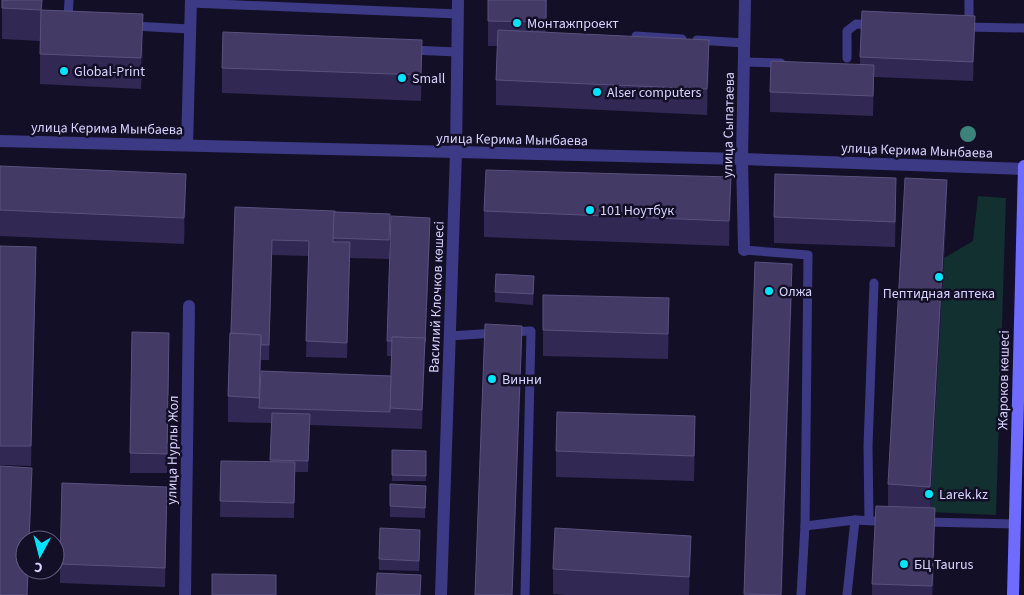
<svg xmlns="http://www.w3.org/2000/svg" width="1024" height="595" font-family="'Source Sans 3',sans-serif">
  <style>
    .green { fill: #12302f }
    .lines { fill: none; stroke-linecap: round; stroke-linejoin: round }
    .lane { stroke: #3d3a85; stroke-width: 9 }
    .street { stroke: #3d3a85; stroke-width: 12 }
    .secondary { stroke: #6f6bff; stroke-width: 12 }
    .tree { fill: #3d827b }
    .wall { fill: #312854 }
    .shaded-wall { fill: #1d163a }
    .building { fill: #433a66; stroke: #5a527e }
    .poi-dot { fill: #00e5ff; stroke: #130f26; stroke-width: 2 }
    .labels { text-anchor: middle; stroke-width: 5; stroke-linejoin: round; paint-order: stroke }
    .poi-label { font-size: 14px; fill: #d9d4ff; stroke: #130f26; text-anchor: start }
    .street-label { font-size: 14px; fill: #d9d4ff; stroke: #130f26 }
  </style>
  <rect width="100%" height="100%" fill="#130f26"/>
  <path class="green" d="M978 196 1006 198 996 515 930 512 944 258 973 241Z"/>
  <g class="lines">
    <g class="lane">
      <path d="M69 0 68 21 70 22"/>
      <path d="M191 3 458 14"/>
      <path d="M133 26 190 29"/>
      <path d="M964 27 1024 28"/>
      <path d="M969 27V0"/>
      <path d="M636 36 682 39"/>
      <path d="M697 40 744 43"/>
      <path d="M412 50 457 52"/>
      <path d="M847 58V31L856 24 874 25"/>
      <path d="M744 62 781 63"/>
      <path d="M744 250 808 255 805 526 801 595"/>
      <path d="M510 332 531 331 525 595"/>
      <path d="M450 336 495 333"/>
      <path d="M869 520 868 446 874 283"/>
      <path d="M925 522 1015 524"/>
      <path d="M805 526 855 520 874 521"/>
      <path d="M847 595 855 520"/>
    </g>
    <g class="street">
      <path d="M0 141 742 159 1024 169"/>
      <path d="M187 145 191 0"/>
      <path d="M744 250 742 159 745 0"/>
      <path d="M185 595 189 306"/>
      <path d="M441 595 456 152 458 0"/>
    </g>
    <path class="secondary" d="M1013 595 1024 166"/>
  </g>
  <circle class="tree" cx="968" cy="134" r="8"/>
  <g class="wall">
    <path d="M488 0H547L546 32 709 65 707 115 496 105V80L497 46H488Z"/>
    <path d="M2 8 43 10 143 45 141 89 40 84V41L2 39Z"/>
    <path d="M975 35 973 81 874 77 873 116 770 112V92L860 64V57Z"/>
    <path d="M422 65 421 101 222 93V68Z"/>
    <path d="M0 166 186 199 184 244 0 236Z"/>
    <path d="M731 202 729 246 484 237V211Z"/>
    <path d="M896 204 895 247 774 243V217Z"/>
    <path d="M947 205 931 508 935 534 933 595H872V584L888 506V484Z"/>
    <path d="M235 207 390 214 389 259 350 258 347 358 306 357 309 256 272 255 269 360H261V371L391 376V356H387V341L430 233 422 429 310 425 308 472H295L294 518 220 517 221 461 270 462 272 423 228 422V396Z"/>
    <path d="M0 246 36 266 31 466 0 465Z"/>
    <path d="M755 262 792 289 782 595H744Z"/>
    <path d="M534 287 533 305 495 302V292Z"/>
    <path d="M669 324 668 359 543 356V330Z"/>
    <path d="M169 352 167 473H130V453Z"/>
    <path d="M695 442 694 481 556 477V451Z"/>
    <path d="M392 450 426 451V481H392Z"/>
    <path d="M426 486 425 518 390 517V506Z"/>
    <path d="M167 506 165 587 60 583V564Z"/>
    <path d="M420 540 419 571 379 570V559Z"/>
    <path d="M691 561 689 595H566L553 594V569Z"/>
  </g>
  <g class="shaded-wall">
    <path d="M42 0H43L41 41Z"/>
    <path d="M143 14V45L141 89V58Z"/>
    <path d="M975 16V35L973 81V62Z"/>
    <path d="M422 40V65L421 101V75Z"/>
    <path d="M709 40V65L707 115V89Z"/>
    <path d="M874 65V84L873 116V96Z"/>
    <path d="M186 174V199L184 244V218Z"/>
    <path d="M731 177V202L729 246V221Z"/>
    <path d="M896 178V204L895 247V222Z"/>
    <path d="M947 180V205L930 512V487Z"/>
    <path d="M430 218V233L422 429V410Z"/>
    <path d="M272 240V255L269 360V345Z"/>
    <path d="M350 242V258L347 358V343Z"/>
    <path d="M36 247V266L31 466V446Z"/>
    <path d="M792 264V289L782 595H781Z"/>
    <path d="M669 298V324L668 359V334Z"/>
    <path d="M522 326V351L513 595H512Z"/>
    <path d="M261 335V360L259 408Z"/>
    <path d="M695 416V442L694 481V456Z"/>
    <path d="M32 468V493L30 540H29Z"/>
    <path d="M167 487V506L165 587V568Z"/>
    <path d="M935 508V534L933 595H932Z"/>
    <path d="M691 536V561L689 595V577Z"/>
    <path d="M28 570H29L28 595H27Z"/>
  </g>
  <g class="building">
    <path d="M2 0H42L41 10 2 8Z"/>
    <path d="M488 0H546V22L488 21Z"/>
    <path d="M41 10 143 14 141 58 40 54Z"/>
    <path d="M862 11 975 16 973 62 860 57Z"/>
    <path d="M498 30 709 40 707 89 496 80Z"/>
    <path d="M223 32 422 40 421 75 222 68Z"/>
    <path d="M771 61 874 65 873 96 770 92Z"/>
    <path d="M0 166 186 174 184 218 0 210Z"/>
    <path d="M486 170 731 177 729 221 484 211Z"/>
    <path d="M775 174 896 178 895 222 774 217Z"/>
    <path d="M905 178 947 180 930 487 888 484Z"/>
    <path d="M235 207 335 211 333 242H350L347 343 306 341 309 241 272 240 269 345H261V335L231 333Z"/>
    <path d="M334 212 390 214 389 240 333 238Z"/>
    <path d="M391 216 430 218 425 342V338L392 337V341H387Z"/>
    <path d="M0 246 36 247 31 446H0Z"/>
    <path d="M755 262 792 264 781 595 744 594Z"/>
    <path d="M496 274 534 276 533 294 495 292Z"/>
    <path d="M543 295 669 298 668 334 543 330Z"/>
    <path d="M485 324 522 326 512 595H475Z"/>
    <path d="M132 332 169 333 167 454 130 453Z"/>
    <path d="M230 333 261 335 259 398 228 396Z"/>
    <path d="M392 337 425 338 422 410 390 408Z"/>
    <path d="M261 371 391 376 390 412 259 408Z"/>
    <path d="M557 412 695 416 694 456 556 451Z"/>
    <path d="M272 413 310 414 308 461 270 460Z"/>
    <path d="M392 450 426 451V476L392 475Z"/>
    <path d="M221 461 295 462 294 503 220 501Z"/>
    <path d="M0 466 32 468 29 540H25V570H28L27 595H0Z"/>
    <path d="M62 483 167 487 165 568 60 564Z"/>
    <path d="M390 484 426 486 425 508 390 506Z"/>
    <path d="M876 506 935 508 932 586 872 584Z"/>
    <path d="M380 528 420 530 419 561 379 559Z"/>
    <path d="M555 528 691 536 689 577 553 569Z"/>
    <path d="M377 573 421 575 420 595H376Z"/>
    <path d="M212 574 276 575V595H212Z"/>
  </g>
  <g class="poi-dot">
    <circle cx="517" cy="23" r="5"/>
    <circle cx="64" cy="71" r="5"/>
    <circle cx="402" cy="78" r="5"/>
    <circle cx="597" cy="92" r="5"/>
    <circle cx="590" cy="210" r="5"/>
    <circle cx="939" cy="277" r="5"/>
    <circle cx="769" cy="291" r="5"/>
    <circle cx="492" cy="379" r="5"/>
    <circle cx="929" cy="494" r="5"/>
    <circle cx="904" cy="564" r="5"/>
  </g>
  <g class="labels">
    <g class="poi-label">
      <text x="527" y="28">Монтажпроект</text>
      <text x="74" y="76">Global-Print</text>
      <text x="412" y="83">Small</text>
      <text x="607" y="97">Alser computers</text>
      <text x="600" y="215">101 Ноутбук</text>
      <text x="779" y="296">Олжа</text>
      <text x="939" y="298" text-anchor="middle">Пептидная аптека</text>
      <text x="502" y="384">Винни</text>
      <text x="939" y="499">Larek.kz</text>
      <text x="914" y="569">БЦ Taurus</text>
    </g>
    <g class="street-label">
      <text transform="translate(728 125) rotate(-89)" y="5">улица Сыпатаева</text>
      <text transform="translate(107 128) rotate(1)" y="5">улица Керима Мынбаева</text>
      <text transform="translate(512 139) rotate(1)" y="5">улица Керима Мынбаева</text>
      <text transform="translate(917 150) rotate(2)" y="5">улица Керима Мынбаева</text>
      <text transform="translate(436 297) rotate(-88)" y="5">Василий Клочков көшесі</text>
      <text transform="translate(1003 380) rotate(-89)" y="5">Жароков көшесі</text>
      <text transform="translate(172 450) rotate(-89)" y="5">улица Нурлы Жол</text>
    </g>
  </g>
  <g transform="translate(40 555) rotate(187)"><circle r="24" fill="#130f26" stroke="#625e7d"/>
  <path d="M0-4L9 19L0 12L-9 19Z" fill="#00e5ff"/>
  <text y="-8" font-size="14" font-weight="bold" text-anchor="middle" fill="#d9d4ff">С</text>
  </g>
</svg>
